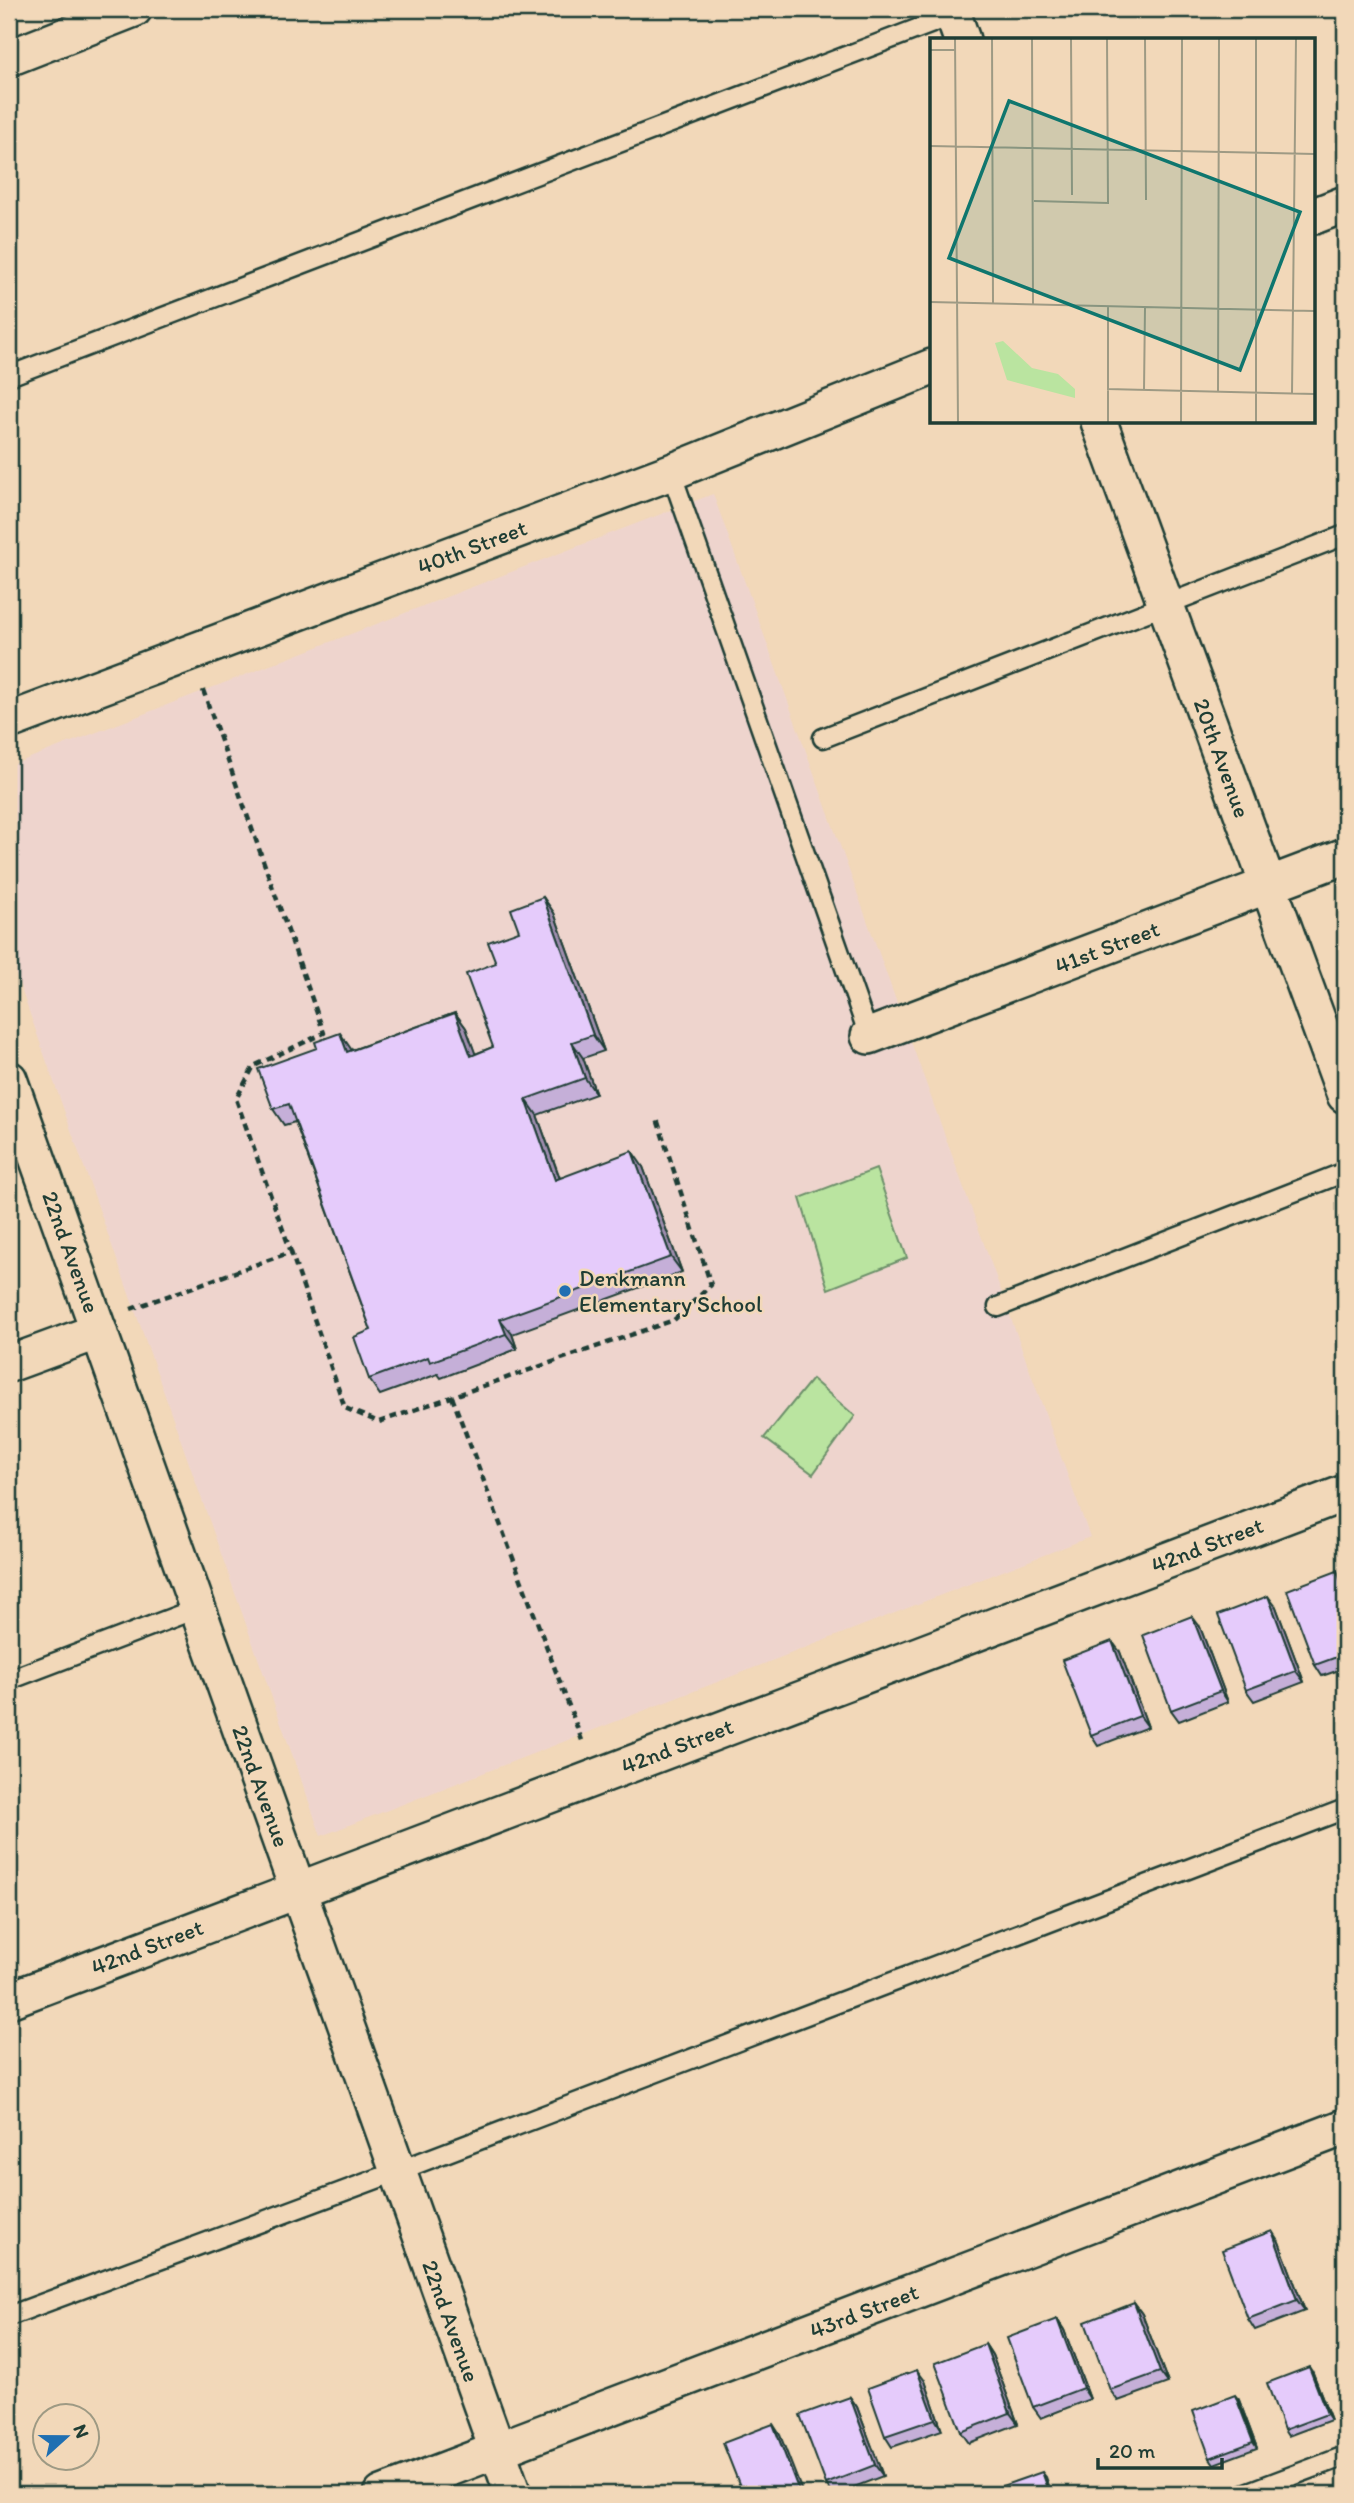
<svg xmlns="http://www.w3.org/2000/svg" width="1354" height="2503" font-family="Itim,sans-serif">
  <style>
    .built { fill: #eed4cd }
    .green { fill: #bae4a0; stroke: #6c906a; stroke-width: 2 }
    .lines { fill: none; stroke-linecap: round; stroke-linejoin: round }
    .service-casing { stroke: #1f3d34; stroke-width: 23 }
    .minor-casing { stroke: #1f3d34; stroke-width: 40 }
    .path { stroke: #1f3d34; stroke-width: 4.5; stroke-dasharray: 7 5; stroke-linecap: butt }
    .service { stroke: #f2d8b9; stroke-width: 18 }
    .minor { stroke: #f2d8b9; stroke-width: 35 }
    .wall { fill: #c5afd8; stroke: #1f3d34; stroke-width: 2 }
    .shaded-wall { fill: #a08eb0; stroke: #1f3d34; stroke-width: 2 }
    .building { fill: #e5cbfb; stroke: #1f3d34; stroke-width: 2 }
    .poi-dot { fill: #1f6fb2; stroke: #f2d8b9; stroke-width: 2.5 }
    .labels { text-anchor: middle; stroke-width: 5; stroke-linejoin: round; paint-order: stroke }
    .street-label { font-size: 23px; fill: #1f3d34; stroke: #f2d8b9 }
    .poi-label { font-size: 23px; fill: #1f3d34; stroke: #f2d8b9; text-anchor: start }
    .inset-road { fill: none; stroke: #9e9a84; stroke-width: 2 }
    .view { fill: #0f766e; fill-opacity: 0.15; stroke: #0f766e; stroke-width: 3.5 }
    .inset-edge { fill: none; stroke: #1f3d34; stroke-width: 3.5 }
  </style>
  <rect width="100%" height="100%" fill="#f2d8b9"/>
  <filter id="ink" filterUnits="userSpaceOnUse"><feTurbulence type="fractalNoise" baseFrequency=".0143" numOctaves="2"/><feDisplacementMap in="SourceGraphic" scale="14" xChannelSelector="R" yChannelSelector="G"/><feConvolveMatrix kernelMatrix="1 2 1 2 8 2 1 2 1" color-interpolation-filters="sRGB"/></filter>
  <g filter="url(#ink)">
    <path class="built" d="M713 494 1090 1537 321 1836 9 955V766Z"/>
    <g class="green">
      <path d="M876 1169 907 1258 828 1289 800 1198Z"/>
      <path d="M812 1379 855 1416 813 1474 764 1438Z"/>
    </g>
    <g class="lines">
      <defs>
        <g id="service">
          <path d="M9 376 956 14"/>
          <path d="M671 472 869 1036"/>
          <path d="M823 738 1345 535"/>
          <path d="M998 1307 1345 1172"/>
          <path d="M9 1680 198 1608"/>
          <path d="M9 2316 398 2171 1345 1809"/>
          <path d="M1244 2494 1345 2456"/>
        </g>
        <g id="minor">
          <path d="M951 9 962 40"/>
          <path d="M9 58 134 9"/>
          <path d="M1314 216 1345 204"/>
          <path d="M1099 422 1345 1095"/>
          <path d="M9 721 671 472 932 367"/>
          <path d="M869 1036 1345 856"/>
          <path d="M9 1079 513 2494"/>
          <path d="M9 1364 99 1331"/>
          <path d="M9 2000 1345 1493"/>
          <path d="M382 2494 1345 2127"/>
        </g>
      </defs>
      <use href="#service" class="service-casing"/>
      <use href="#minor" class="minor-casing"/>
      <g class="path">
        <path d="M203 690 324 1033 254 1066 236 1099 291 1252"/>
        <path d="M131 1309 291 1252 345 1408 379 1422 674 1320 711 1285 657 1119"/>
        <path d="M452 1397 583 1743"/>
      </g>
      <use href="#service" class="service"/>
      <use href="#minor" class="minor"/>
    </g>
    <g class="wall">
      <path d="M543 897 554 913 604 1051 583 1058 596 1094 537 1115 560 1178 643 1167 682 1272 512 1334 517 1349 441 1378 438 1374 380 1395 369 1379 371 1330 295 1122 284 1125 273 1109 352 1050 455 1013 466 1028 475 1054 493 1047 496 963Z"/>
      <path d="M1344 1582 1345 1668 1322 1676 1315 1665Z"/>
      <path d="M1276 1607 1304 1682 1254 1701 1246 1690Z"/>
      <path d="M1200 1627 1228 1702 1179 1721 1171 1710Z"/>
      <path d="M1120 1652 1148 1727 1098 1746 1091 1735Z"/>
      <path d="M1279 2242 1305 2311 1255 2330 1248 2319Z"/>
      <path d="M1134 2303 1142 2314 1168 2383 1118 2401 1110 2390Z"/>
      <path d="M1057 2319 1064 2330 1090 2399 1041 2418 1033 2407Z"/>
      <path d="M985 2344 992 2355 1018 2424 969 2443 961 2432Z"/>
      <path d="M1313 2373 1331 2420 1288 2436 1284 2430Z"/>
      <path d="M925 2381 942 2430 892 2447 885 2436Z"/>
      <path d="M850 2397 857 2407 883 2476 836 2494H833L826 2484Z"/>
      <path d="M1239 2400 1257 2448 1214 2464 1210 2458Z"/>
    </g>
    <g class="shaded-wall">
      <path d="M543 897 554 913 604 1051 593 1035Z"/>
      <path d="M455 1013 466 1028 482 1072 471 1056Z"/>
      <path d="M340 1033 351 1049 358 1068 347 1052Z"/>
      <path d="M572 1042 583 1058 596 1094 585 1078Z"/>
      <path d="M526 1099 537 1115 566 1196 555 1180Z"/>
      <path d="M632 1151 643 1167 682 1272 671 1257Z"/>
      <path d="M500 1319 512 1334 517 1349 506 1334Z"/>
      <path d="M1337 1571 1344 1582 1345 1594Z"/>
      <path d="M1268 1596 1276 1607 1304 1682 1296 1671Z"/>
      <path d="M1192 1616 1200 1627 1228 1702 1221 1691Z"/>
      <path d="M1112 1641 1120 1652 1148 1727 1140 1716Z"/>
      <path d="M1272 2231 1279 2242 1305 2311 1297 2300Z"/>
      <path d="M1134 2303 1142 2314 1168 2383 1160 2372Z"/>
      <path d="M1057 2319 1064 2330 1090 2399 1083 2388Z"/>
      <path d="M985 2344 992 2355 1018 2424 1010 2413Z"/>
      <path d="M1309 2367 1313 2373 1331 2420 1327 2414Z"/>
      <path d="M917 2370 925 2381 942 2430 935 2419Z"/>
      <path d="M1235 2395 1239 2400 1257 2448 1253 2442Z"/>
      <path d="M850 2397 857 2407 883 2476 875 2465Z"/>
      <path d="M773 2424 780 2435 803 2494H800Z"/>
      <path d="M1042 2472 1046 2477 1052 2494H1050Z"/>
    </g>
    <g class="building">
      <path d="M543 897 593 1035 572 1042 585 1078 526 1099 555 1180 632 1151 671 1257 500 1319 506 1334 430 1362 428 1357 369 1379 354 1337 371 1330 289 1104 273 1109 258 1069 317 1048 315 1042 340 1033 347 1052 455 1013 471 1056 493 1047 466 974 496 963 488 942 519 931 511 909Z"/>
      <path d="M1337 1571 1345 1594V1654L1315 1665 1287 1590Z"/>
      <path d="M1268 1596 1296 1671 1246 1690 1218 1615Z"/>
      <path d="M1192 1616 1221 1691 1171 1710 1143 1635Z"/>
      <path d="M1112 1641 1140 1716 1091 1735 1062 1660Z"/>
      <path d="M1272 2231 1297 2300 1248 2319 1222 2250Z"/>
      <path d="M1134 2303 1160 2372 1110 2390 1085 2322Z"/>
      <path d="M1057 2319 1083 2388 1033 2407 1007 2338Z"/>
      <path d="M985 2344 1010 2413 961 2432 935 2363Z"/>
      <path d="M1309 2367 1327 2414 1284 2430 1267 2383Z"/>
      <path d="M917 2370 935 2419 885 2436 868 2388Z"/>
      <path d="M1235 2395 1253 2442 1210 2458 1193 2411Z"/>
      <path d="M850 2397 875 2465 826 2484 800 2415Z"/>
      <path d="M773 2424 800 2494H743L723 2443Z"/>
      <path d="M1042 2472 1050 2494H1002L999 2487Z"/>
    </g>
  </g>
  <circle class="poi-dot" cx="565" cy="1291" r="7"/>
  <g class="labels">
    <g class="street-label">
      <text transform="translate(472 547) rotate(-21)" y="8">40th Street</text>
      <text transform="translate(1222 758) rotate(70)" y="8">20th Avenue</text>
      <text transform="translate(1107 947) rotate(-21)" y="8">41st Street</text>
      <text transform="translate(71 1252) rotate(70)" y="8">22nd Avenue</text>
      <text transform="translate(1207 1545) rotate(-21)" y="8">42nd Street</text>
      <text transform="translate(677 1746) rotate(-21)" y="8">42nd Street</text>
      <text transform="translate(261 1786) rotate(70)" y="8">22nd Avenue</text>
      <text transform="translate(147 1947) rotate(-21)" y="8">42nd Street</text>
      <text transform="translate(864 2311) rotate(-21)" y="8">43rd Street</text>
      <text transform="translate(451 2321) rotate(70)" y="8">22nd Avenue</text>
    </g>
    <g class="poi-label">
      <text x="579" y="1286">Denkmann<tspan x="579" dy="26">Elementary School</tspan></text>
    </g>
  </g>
  <g transform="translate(930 38)">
    <rect width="385" height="385" fill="#f2d8b9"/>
    <path d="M73 303 102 330 128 336 145 351V360L77 342 65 305Z" fill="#bae4a0"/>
    <path class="inset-road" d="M25 0 28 385M62 0 63 265M102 0 103 266M141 0 142 157M215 0 216 162M0 12H25M0 108 385 116M104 163 178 165 177 0M0 264 385 273M177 351 385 356M214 352 215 269M288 354 289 0M362 356 366 0M28 384 66 385M178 385V268M251 385 252 0M326 385V0"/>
    <path class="view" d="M79 63 370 174 310 332 19 220Z"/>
    <rect width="385" height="385" class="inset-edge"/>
  </g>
  <rect width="1354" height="2503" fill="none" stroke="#f2d8b9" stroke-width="35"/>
  <rect x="18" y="18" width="1319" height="2468" fill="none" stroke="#1f3d34" stroke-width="2.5" filter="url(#ink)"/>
  <g transform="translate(66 2437) rotate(69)"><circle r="33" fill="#f2d8b9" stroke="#9e9a84" stroke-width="2"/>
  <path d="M0-5L12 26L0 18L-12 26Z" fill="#1f6fb2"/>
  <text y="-10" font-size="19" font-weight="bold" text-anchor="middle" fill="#1f3d34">N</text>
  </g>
  <path d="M1098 2458v10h124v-10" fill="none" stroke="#1f3d34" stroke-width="3.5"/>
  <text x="1109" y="2458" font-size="21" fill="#1f3d34" stroke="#f2d8b9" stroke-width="5" paint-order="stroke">20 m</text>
</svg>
